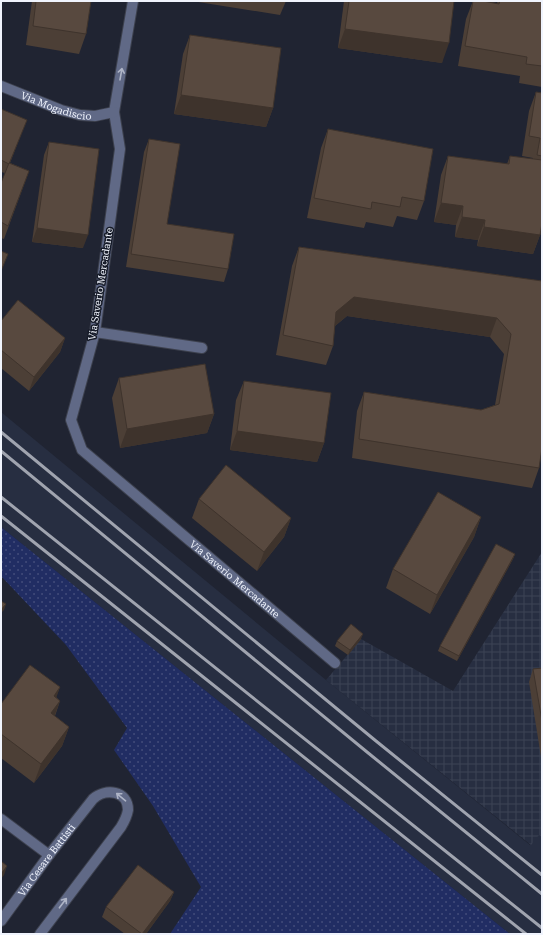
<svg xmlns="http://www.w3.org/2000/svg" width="543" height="935" font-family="'Roboto Serif',serif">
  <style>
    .built { fill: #272e41 }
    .industrial { fill: url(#industrial-grid) }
    .grass { fill: url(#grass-dots) }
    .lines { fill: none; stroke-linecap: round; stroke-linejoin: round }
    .minor-casing { stroke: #3d414e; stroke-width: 12 }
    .minor { stroke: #606986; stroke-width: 10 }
    .rail { stroke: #a0a4af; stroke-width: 3 }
    .wall { fill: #4c3f36 }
    .shaded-wall { fill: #3e332c }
    .building { fill: #58493f; stroke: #3e332c }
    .oneway { stroke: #afb5c7 }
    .labels { text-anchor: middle; stroke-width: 3; stroke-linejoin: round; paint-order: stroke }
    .street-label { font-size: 10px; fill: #f0f4fd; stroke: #161b28 }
  </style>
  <defs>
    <pattern id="industrial-grid" width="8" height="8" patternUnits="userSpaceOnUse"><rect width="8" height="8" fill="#272e41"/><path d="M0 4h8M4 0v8" fill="none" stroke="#3c4354"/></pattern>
    <pattern id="grass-dots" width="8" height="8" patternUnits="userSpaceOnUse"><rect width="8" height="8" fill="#212d63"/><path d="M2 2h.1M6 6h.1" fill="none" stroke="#424c7a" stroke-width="1.8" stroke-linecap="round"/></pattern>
  </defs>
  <rect width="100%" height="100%" fill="#202432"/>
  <path class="built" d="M1 412 326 680 530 845 539 834 542 837V934H510L1 527Z"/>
  <path class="industrial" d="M542 552V837L539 835 531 845 326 680 361 639 453 691Z"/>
  <path class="grass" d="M1 527 510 934H170L201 887 153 806 114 750 127 728 66 645 1 576Z"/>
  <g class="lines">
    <defs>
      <g id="minor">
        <path id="s1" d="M133 1 114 112 120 149 95 332 71 420 82 450 335 663"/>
        <path id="s2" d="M1 86 61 110 80 115 95 116 114 112"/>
        <path d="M95 332 202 348"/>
        <path d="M1 819 49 855"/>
        <path id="s3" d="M1 921 49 855 93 799C105 788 128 790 128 810 127 816 124 822 121 827L40 934"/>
      </g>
    </defs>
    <use href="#minor" class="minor-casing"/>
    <use href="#minor" class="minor"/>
    <g class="rail">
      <path d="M1 432 376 741 542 875"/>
      <path d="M1 451 367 752 542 894"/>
      <path d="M1 497 542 928"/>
      <path d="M1 516 526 934"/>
    </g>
  </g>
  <g class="wall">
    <path d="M32 1H91L86 34 79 54 26 45Z"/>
    <path d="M192 1H286L280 15Z"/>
    <path d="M344 1H454L442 63 338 48Z"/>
    <path d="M473 1H483L497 3 498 1H542V87L519 83 520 76 458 66 466 19Z"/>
    <path d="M190 35 273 108 266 127 174 114 183 54Z"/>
    <path d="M536 92 542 93V223L540 235 533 254 477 246 478 240 455 237 456 225 434 222 441 175 448 156 507 164 510 156 533 159V158L522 156 529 111Z"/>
    <path d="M1 109 23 129 10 163 29 171 4 239 1 238V183L5 173 1 172Z"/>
    <path d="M328 129 424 201 417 220 397 216 393 227 366 222 364 228 307 218 321 148Z"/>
    <path d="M149 139 167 224 228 269 224 282 126 267 144 152Z"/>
    <path d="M49 142 83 248 32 242 44 155Z"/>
    <path d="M299 247 542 281 539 468 532 488 352 458 357 411 364 392 481 410 495 405 504 354 490 337 347 316 335 326 333 346 326 365 276 355 292 266Z"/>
    <path d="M1 321 65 338 60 352 29 391 1 368Z"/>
    <path d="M119 378 214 414 207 433 120 448 112 398Z"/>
    <path d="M244 381 324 443 317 462 230 450 236 400Z"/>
    <path d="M199 499 291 518 284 537 257 571 192 518Z"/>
    <path d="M481 517 474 537 430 614 386 588 393 569Z"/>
    <path d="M515 554 513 559 457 661 438 651 440 646Z"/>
    <path d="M361 639 348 655 335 646 337 641Z"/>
    <path d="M542 668V763L529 682 533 669Z"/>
    <path d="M60 687 56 697 60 701 55 716 69 727 62 746 34 783 1 758V704Z"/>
    <path d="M174 892 170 901 146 934H125L102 917 106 907Z"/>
  </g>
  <g class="shaded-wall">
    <path d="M345 29 449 43 442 63 338 48Z"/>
    <path d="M181 95 273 108 266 127 174 114Z"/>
    <path d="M441 203 463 206 456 225 434 222Z"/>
    <path d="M462 217 485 220 478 240 455 237Z"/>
    <path d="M484 227 540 235 533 254 477 246Z"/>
    <path d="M37 228 88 235 83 248 32 242Z"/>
    <path d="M354 297 497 318 490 337 347 316 329 331 336 312Z"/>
    <path d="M65 338 60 352 29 391 34 377Z"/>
    <path d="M214 414 207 433 120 448 127 429Z"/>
    <path d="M237 431 324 443 317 462 230 450Z"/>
    <path d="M481 517 474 537 430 614 437 595Z"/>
    <path d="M291 518 284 537 257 571 264 552Z"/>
    <path d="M515 554 513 559 457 661 459 656Z"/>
    <path d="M6 604 4 610 1 613V610Z"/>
    <path d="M363 634 361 639 348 655 350 650Z"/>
    <path d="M60 687 53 707 54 696Z"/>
    <path d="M60 701 53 720 51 713Z"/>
    <path d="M69 727 62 746 34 783 41 764Z"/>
    <path d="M7 866 4 875 1 879V874Z"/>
    <path d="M174 892 170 901 146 934H142Z"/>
  </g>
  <g class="building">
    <path d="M36 1H91L86 34 33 26Z"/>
    <path d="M349 1H454L449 43 345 29Z"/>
    <path d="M473 1H483L499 4 500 1H542V66L526 64 527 57 465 46Z"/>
    <path d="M190 35 281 48 273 108 181 95Z"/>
    <path d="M536 92 542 93V156L537 155 540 138 529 136Z"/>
    <path d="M1 109 27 120 9 164 1 160Z"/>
    <path d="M328 129 433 149 424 201 402 197 400 207 372 202 371 209 314 198Z"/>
    <path d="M149 139 180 144 167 224 234 234 228 269 131 254Z"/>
    <path d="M49 142 99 149 88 235 37 228Z"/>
    <path d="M448 156 509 164 510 156 542 160V223L540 235 484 227 485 220 462 217 463 206 441 203Z"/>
    <path d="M9 163 29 171 8 226 1 222V183Z"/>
    <path d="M299 247 542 281V448L539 468 359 439 364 392 481 410 499 404 511 334 497 318 354 297 336 312 333 346 283 335Z"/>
    <path d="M1 251 8 254 1 271Z"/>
    <path d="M18 300 65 338 34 377 1 350V321Z"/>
    <path d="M205 364 214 414 127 429 119 378Z"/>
    <path d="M244 381 331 393 324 443 237 431Z"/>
    <path d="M226 465 291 518 264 552 199 499Z"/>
    <path d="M438 492 481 517 437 595 393 569Z"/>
    <path d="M496 544 515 554 459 656 440 646Z"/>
    <path d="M1 601 6 604 1 610Z"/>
    <path d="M351 624 363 634 350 650 337 641Z"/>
    <path d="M30 665 60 687 54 696 60 701 51 713 69 727 41 764 1 734V704Z"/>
    <path d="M542 668V721L533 669Z"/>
    <path d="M1 861 7 866 1 874Z"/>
    <path d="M138 865 174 892 142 934 106 907Z"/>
  </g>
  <defs><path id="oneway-shaft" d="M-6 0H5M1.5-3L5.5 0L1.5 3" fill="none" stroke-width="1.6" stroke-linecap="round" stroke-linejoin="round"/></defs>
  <g class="oneway">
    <use href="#oneway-shaft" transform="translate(121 74) rotate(-80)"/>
    <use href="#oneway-shaft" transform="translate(121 797) rotate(-140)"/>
    <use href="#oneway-shaft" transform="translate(63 903) rotate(-53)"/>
  </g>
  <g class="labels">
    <g class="street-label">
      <text dy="4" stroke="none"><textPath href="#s2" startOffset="59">Via Mogadiscio</textPath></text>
      <text transform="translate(100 284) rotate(-81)" y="4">Via Saverio Mercadante</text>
      <text dy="4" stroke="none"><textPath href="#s1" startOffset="658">Via Saverio Mercadante</textPath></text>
      <text dy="4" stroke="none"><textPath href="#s3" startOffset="76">Via Cesare Battisti</textPath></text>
    </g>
  </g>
  <rect width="543" height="935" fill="none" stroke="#f0f4fd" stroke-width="4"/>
</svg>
